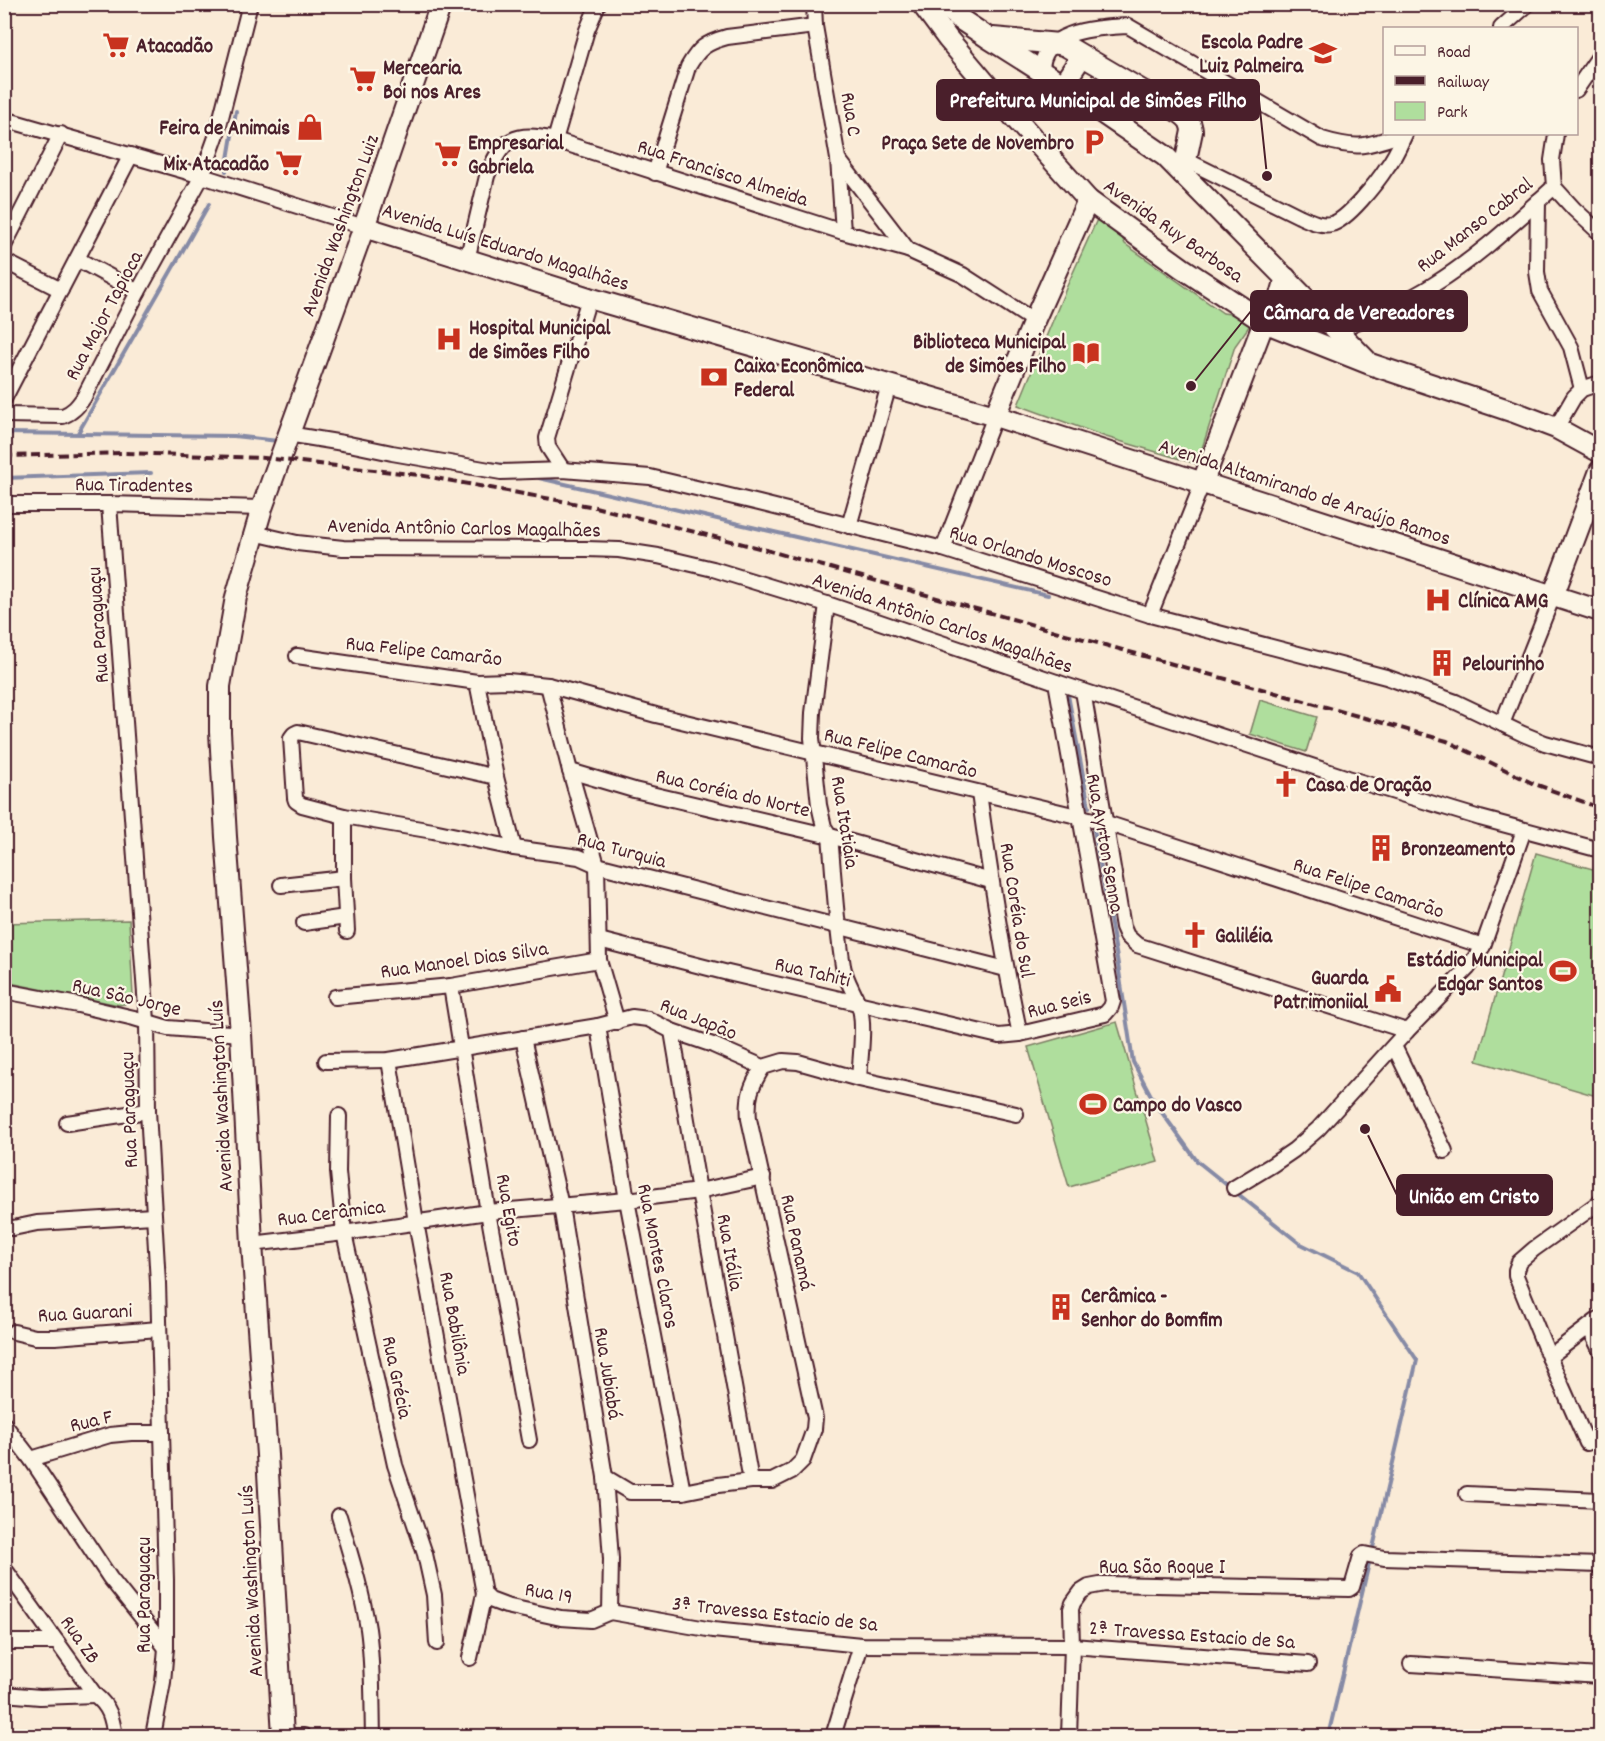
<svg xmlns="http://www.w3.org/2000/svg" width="1605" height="1741" font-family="Dekko,sans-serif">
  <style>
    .green { fill: #afde9d; stroke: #7c7e64; stroke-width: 1.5 }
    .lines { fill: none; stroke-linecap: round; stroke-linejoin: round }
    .stream { stroke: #868aa5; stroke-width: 4 }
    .street-casing { stroke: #4a1f2b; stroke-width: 18 }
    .secondary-casing { stroke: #4a1f2b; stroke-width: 24 }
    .street { stroke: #fcf5e5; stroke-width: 14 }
    .secondary { stroke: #fcf5e5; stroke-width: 20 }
    .rail { stroke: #4a1f2b; stroke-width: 4; stroke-dasharray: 9 4.5; stroke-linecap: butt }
    .labels { text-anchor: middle; stroke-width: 4.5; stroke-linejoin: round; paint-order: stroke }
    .poi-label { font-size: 21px; font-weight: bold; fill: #4a1f2b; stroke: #fcf5e5; text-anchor: start }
    .street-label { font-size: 21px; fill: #4a1f2b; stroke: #fcf5e5 }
    .leader { fill: none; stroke: #4a1f2b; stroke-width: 2 }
    .callout-dot { fill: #4a1f2b; stroke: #fcf5e5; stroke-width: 2 }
    .callout { fill: #4a1f2b; stroke: #4a1f2b; stroke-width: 2 }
    .callout-label { font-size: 22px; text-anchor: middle; font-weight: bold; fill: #fff }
  </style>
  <rect width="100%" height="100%" fill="#faebd7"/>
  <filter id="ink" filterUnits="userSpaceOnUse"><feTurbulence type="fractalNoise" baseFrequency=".0167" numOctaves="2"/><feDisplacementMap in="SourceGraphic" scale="12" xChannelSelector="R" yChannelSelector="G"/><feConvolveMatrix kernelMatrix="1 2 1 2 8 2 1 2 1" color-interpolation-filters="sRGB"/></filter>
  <g filter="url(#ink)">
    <g class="green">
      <path d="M1099 215 1116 225 1125 244 1223 313 1238 315 1250 325 1235 346 1197 464 1106 437 1018 405 1067 286Z"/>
      <path d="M1260 700 1317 717 1306 752 1250 734Z"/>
      <path d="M1536 853 1600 871V1097L1477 1061Z"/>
      <path d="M129 920 133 996 129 1003 119 1005 5 982V923Z"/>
      <path d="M1117 1022 1158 1162 1069 1187 1028 1047Z"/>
    </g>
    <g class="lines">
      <g class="stream">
        <path d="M226 171 236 111"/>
        <path d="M4 433 234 436 278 441"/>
        <path d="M78 433 178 259 209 204"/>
        <path d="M292 442 314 445"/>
        <path d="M486 463 506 465"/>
        <path d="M4 478 151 473"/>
        <path d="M539 478 1048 595"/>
        <path d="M1068 695 1089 807"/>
        <path d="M1093 824 1117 958 1133 1062 1155 1103 1197 1161 1299 1243 1358 1272 1417 1360 1372 1552"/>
        <path d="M1328 1736 1370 1559"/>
      </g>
      <defs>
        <g id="street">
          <path d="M814 4 815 26 838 159 843 232"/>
          <path d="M1501 28 1528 4"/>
          <path d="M1042 72C1040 29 1097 28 1128 26L1322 139C1358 150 1368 146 1402 134"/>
          <path d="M1576 90 1600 55"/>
          <path d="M4 119 202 176 364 227"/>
          <path d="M555 140 587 30 598 4"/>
          <path d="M838 159 908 250"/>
          <path d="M1186 160 1299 216C1310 221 1320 226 1331 224 1347 221 1378 181 1387 167 1395 157 1400 145 1405 134"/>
          <path d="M655 173 688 67C699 48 705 43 727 37L815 26"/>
          <path d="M1554 187 1574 209 1600 233"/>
          <path d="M1554 187 1552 160 1556 134"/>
          <path d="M1538 201 1537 272 1540 291 1571 347 1582 389"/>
          <path d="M4 246 61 134"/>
          <path d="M77 259 138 292"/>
          <path d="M467 260 487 176C502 138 515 131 555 140L843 232 908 250 963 275 1034 321"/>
          <path d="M4 261 61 290"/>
          <path d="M1338 330C1370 316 1403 304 1433 285 1477 258 1516 221 1554 187"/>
          <path d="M4 399 131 155"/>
          <path d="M4 415 63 416C73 412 78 406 84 397L138 292 202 176 216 137 250 4"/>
          <path d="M1556 428 1574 397 1582 389 1600 383"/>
          <path d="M288 434 349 444 392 453 501 472 563 470 650 477 759 503 943 549 1150 615 1386 677 1456 702 1523 734 1545 743 1600 758"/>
          <path d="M563 470 548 447 547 438 589 298"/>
          <path d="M4 504H109L262 508"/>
          <path d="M109 504 147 1021 148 1111 158 1283 166 1580V1648L163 1682 153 1736"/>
          <path d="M849 526 889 385"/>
          <path d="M254 533 297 543 343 548 586 549 619 550 658 556 713 569 827 604 1065 685 1348 778 1480 818 1600 850"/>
          <path d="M943 549 995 416"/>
          <path d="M827 604 813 713 812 738 819 805 824 827 830 836C834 879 836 923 843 966 846 982 856 994 860 1009 865 1026 860 1060 859 1079"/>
          <path d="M1150 615 1202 484"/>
          <path d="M297 656 477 682 508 681 548 685 656 715 1106 823 1483 946"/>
          <path d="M477 682 496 777 514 848"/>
          <path d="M548 685 570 771 597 865 599 960 617 1022"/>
          <path d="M1083 691 1123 927 1127 936 1137 945 1407 1031"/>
          <path d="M1502 724 1553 596"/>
          <path d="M570 771 634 790 830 836 991 881"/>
          <path d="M496 777 298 732 294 734 291 738 295 798 296 801 302 805 344 816 433 831 514 848 579 857 597 865 1006 969"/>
          <path d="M979 793C990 874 1002 954 1020 1034"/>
          <path d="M344 816V878L347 931"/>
          <path d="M281 885 344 878"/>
          <path d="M304 923 346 917"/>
          <path d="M599 940 728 973 999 1036 1020 1034 1105 1014 1111 1007 1113 1001 1056 682"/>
          <path d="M451 986 488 1212 529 1440"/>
          <path d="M4 991 78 1005 134 1018 168 1028 241 1034"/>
          <path d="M335 997 451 986 599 960"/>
          <path d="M598 1026 627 1200 683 1492"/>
          <path d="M672 1031 699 1191 751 1481"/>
          <path d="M523 1038 561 1206 605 1477 611 1559 610 1612"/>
          <path d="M1394 1046 1445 1151"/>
          <path d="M389 1060 416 1222 484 1594 470 1658"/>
          <path d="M326 1061 389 1060 598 1026 632 1017 648 1019 672 1031 713 1045 763 1067 783 1061 798 1062 859 1079 1016 1114"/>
          <path d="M339 1116 338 1172 344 1233 395 1465 425 1554 434 1595 437 1643"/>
          <path d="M67 1123 148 1111"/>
          <path d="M1234 1188 1272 1165 1294 1150 1318 1129 1407 1031 1468 968 1483 946 1524 830"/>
          <path d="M4 1227 13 1228 37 1223 153 1216"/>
          <path d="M252 1244 344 1233 488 1212 627 1200 699 1191 763 1177"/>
          <path d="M1589 1327 1600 1350"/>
          <path d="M14 1332 35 1337H55L159 1329"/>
          <path d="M1549 1357 1600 1318"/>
          <path d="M4 1424 31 1459 110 1578 166 1648"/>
          <path d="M1587 1443 1549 1357 1516 1276V1270L1519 1262 1534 1249 1600 1202"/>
          <path d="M31 1459 110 1435 131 1433H162"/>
          <path d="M605 1477 630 1492H683L718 1485 751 1481H772L792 1471 803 1460 814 1429 815 1418 749 1119C747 1096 751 1086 763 1067"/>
          <path d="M1467 1494 1600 1500"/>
          <path d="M339 1516C350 1553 362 1591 368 1629 373 1664 372 1701 373 1736"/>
          <path d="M4 1568 95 1695C110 1707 112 1718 115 1736"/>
          <path d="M484 1594 490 1600 506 1606 561 1618 591 1620 610 1612"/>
          <path d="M610 1612 713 1630 861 1645 1072 1646 1308 1664"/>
          <path d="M4 1642H57"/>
          <path d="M1411 1664 1600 1676"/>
          <path d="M4 1694 40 1697 95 1695"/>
          <path d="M283 1736H304"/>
          <path d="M833 1736 861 1645"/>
          <path d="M1069 1736 1072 1646 1071 1609 1073 1603 1081 1592 1089 1587 1105 1584 1349 1589 1352 1587 1361 1556 1364 1554 1384 1558 1600 1565"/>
        </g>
        <g id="secondary">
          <path d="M922 4 948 39 1014 117 1088 200 1182 268 1264 322 1370 364 1514 412 1556 428 1600 452"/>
          <path d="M943 4 960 19 987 37 1050 77 1165 156 1366 360"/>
          <path d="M993 38 1059 44 1066 46 1182 114C1189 119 1191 123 1192 131L1183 174"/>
          <path d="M1062 86 1082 56"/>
          <path d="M364 227 589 298 995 416 1600 611"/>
          <path d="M995 416 1034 321 1088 200"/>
          <path d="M1202 484 1264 322 1280 299 1286 278"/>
          <path d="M1553 596 1600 471"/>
          <path d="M283 1736 267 1455 252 1244 241 1034 226 837 220 732V686L236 597 262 508 364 227 441 4"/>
        </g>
      </defs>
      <use href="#street" class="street-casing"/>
      <use href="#secondary" class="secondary-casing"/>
      <use href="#street" class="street"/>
      <use href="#secondary" class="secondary"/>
      <path class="rail" d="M4 456 125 453 264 458 419 475 595 507 759 548 1447 741 1532 783 1600 808"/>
    </g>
  </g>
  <defs>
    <symbol id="supermarket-bare" viewBox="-9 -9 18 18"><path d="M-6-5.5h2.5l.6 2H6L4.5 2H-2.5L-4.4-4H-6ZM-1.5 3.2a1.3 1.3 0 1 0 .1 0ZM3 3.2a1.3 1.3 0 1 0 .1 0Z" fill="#c8321e" stroke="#fcf5e5" stroke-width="2.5" paint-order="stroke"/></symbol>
    <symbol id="school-bare" viewBox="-9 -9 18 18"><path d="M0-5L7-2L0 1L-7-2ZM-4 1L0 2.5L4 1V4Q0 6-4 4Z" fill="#c8321e" stroke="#fcf5e5" stroke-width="2.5" paint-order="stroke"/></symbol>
    <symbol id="shop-bare" viewBox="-9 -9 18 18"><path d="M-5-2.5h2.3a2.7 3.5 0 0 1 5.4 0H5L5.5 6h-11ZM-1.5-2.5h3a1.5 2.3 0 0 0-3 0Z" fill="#c8321e" stroke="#fcf5e5" stroke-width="2.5" paint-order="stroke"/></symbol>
    <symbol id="parking-bare" viewBox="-9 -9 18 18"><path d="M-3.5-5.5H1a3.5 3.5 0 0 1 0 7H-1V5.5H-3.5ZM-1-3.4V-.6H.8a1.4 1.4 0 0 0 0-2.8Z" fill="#c8321e" stroke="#fcf5e5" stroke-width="2.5" paint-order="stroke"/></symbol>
    <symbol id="hospital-bare" viewBox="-9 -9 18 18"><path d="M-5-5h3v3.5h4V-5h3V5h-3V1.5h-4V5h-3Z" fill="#c8321e" stroke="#fcf5e5" stroke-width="2.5" paint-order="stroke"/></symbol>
    <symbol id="library-bare" viewBox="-9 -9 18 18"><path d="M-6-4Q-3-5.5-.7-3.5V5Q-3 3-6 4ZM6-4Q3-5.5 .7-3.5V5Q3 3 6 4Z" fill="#c8321e" stroke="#fcf5e5" stroke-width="2.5" paint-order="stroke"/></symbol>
    <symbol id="bank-bare" viewBox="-9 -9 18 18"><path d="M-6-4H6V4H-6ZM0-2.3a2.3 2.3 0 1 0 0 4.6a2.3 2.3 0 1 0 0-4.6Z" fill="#c8321e" stroke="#fcf5e5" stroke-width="2.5" paint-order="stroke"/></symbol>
    <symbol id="building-bare" viewBox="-9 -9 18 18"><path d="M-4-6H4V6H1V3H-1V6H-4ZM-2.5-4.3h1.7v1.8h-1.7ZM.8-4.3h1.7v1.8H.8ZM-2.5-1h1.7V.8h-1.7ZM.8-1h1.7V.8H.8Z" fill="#c8321e" stroke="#fcf5e5" stroke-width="2.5" paint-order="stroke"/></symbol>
    <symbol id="church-bare" viewBox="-9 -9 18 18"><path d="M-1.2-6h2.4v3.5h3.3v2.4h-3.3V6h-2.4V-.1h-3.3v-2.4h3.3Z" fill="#c8321e" stroke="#fcf5e5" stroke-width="2.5" paint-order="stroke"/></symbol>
    <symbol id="stadium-bare" viewBox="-9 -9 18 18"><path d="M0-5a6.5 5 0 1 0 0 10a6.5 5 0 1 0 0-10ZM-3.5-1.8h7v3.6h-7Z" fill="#c8321e" stroke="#fcf5e5" stroke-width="2.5" paint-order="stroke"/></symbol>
    <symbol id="civic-bare" viewBox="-9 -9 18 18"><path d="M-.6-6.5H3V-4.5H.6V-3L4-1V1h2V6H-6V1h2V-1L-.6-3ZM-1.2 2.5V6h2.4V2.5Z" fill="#c8321e" stroke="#fcf5e5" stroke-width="2.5" paint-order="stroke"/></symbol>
  </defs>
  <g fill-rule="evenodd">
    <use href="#supermarket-bare" x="97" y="26" width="38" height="38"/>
    <use href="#school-bare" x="1304" y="34" width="38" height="38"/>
    <use href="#supermarket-bare" x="344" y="60" width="38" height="38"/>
    <use href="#shop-bare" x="291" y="108" width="38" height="38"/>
    <use href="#parking-bare" x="1075" y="123" width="38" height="38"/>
    <use href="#supermarket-bare" x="429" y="135" width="38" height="38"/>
    <use href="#supermarket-bare" x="270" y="144" width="38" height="38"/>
    <use href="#hospital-bare" x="430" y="320" width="38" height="38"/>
    <use href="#library-bare" x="1067" y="334" width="38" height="38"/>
    <use href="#bank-bare" x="695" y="358" width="38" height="38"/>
    <use href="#hospital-bare" x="1419" y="581" width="38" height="38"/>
    <use href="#building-bare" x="1423" y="644" width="38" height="38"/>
    <use href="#church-bare" x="1267" y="765" width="38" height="38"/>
    <use href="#building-bare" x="1362" y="829" width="38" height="38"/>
    <use href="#church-bare" x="1176" y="916" width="38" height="38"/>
    <use href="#stadium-bare" x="1544" y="952" width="38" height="38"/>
    <use href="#civic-bare" x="1369" y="970" width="38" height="38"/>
    <use href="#stadium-bare" x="1074" y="1085" width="38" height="38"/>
    <use href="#building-bare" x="1042" y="1288" width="38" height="38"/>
  </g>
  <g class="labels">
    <g class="poi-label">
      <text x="1303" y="48" text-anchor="end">Escola Padre<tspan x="1303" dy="24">Luiz Palmeira</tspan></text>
      <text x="136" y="52">Atacadão</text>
      <text x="383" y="74">Mercearia<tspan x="383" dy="24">Boi nos Ares</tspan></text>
      <text x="290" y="134" text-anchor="end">Feira de Animais</text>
      <text x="468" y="149">Empresarial<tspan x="468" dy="24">Gabriela</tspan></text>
      <text x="1074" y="149" text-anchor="end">Praça Sete de Novembro</text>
      <text x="269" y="170" text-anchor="end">Mix Atacadão</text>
      <text x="469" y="334">Hospital Municipal<tspan x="469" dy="24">de Simões Filho</tspan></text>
      <text x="1066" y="348" text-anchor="end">Biblioteca Municipal<tspan x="1066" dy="24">de Simões Filho</tspan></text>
      <text x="734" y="372">Caixa Econômica<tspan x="734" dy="24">Federal</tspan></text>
      <text x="1458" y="607">Clínica AMG</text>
      <text x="1462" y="670">Pelourinho</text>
      <text x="1306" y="791">Casa de Oração</text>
      <text x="1401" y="855">Bronzeamento</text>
      <text x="1215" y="942">Galiléia</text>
      <text x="1543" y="966" text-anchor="end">Estádio Municipal<tspan x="1543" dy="24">Edgar Santos</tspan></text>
      <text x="1368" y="984" text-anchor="end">Guarda<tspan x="1368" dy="24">Patrimoniial</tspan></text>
      <text x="1113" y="1111">Campo do Vasco</text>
      <text x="1081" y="1302">Cerâmica -<tspan x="1081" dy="24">Senhor do Bomfim</tspan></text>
    </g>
    <g class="street-label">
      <text transform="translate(852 114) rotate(81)" y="7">Rua C</text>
      <text transform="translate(723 172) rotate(18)" y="7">Rua Francisco Almeida</text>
      <text transform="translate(1474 224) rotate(-38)" y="7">Rua Manso Cabral</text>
      <text transform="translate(339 225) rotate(-70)" y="7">Avenida Washington Luiz</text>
      <text transform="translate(1174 230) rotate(35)" y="7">Avenida Ruy Barbosa</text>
      <text transform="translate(506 246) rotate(17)" y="7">Avenida Luís Eduardo Magalhães</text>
      <text transform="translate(103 315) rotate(-62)" y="7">Rua Major Tapioca</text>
      <text transform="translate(134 484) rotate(1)" y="7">Rua Tiradentes</text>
      <text transform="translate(1305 491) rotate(18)" y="7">Avenida Altamirando de Araújo Ramos</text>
      <text transform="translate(464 527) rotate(1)" y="7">Avenida Antônio Carlos Magalhães</text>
      <text transform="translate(1031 555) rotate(17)" y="7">Rua Orlando Moscoso</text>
      <text transform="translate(943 622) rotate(19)" y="7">Avenida Antônio Carlos Magalhães</text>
      <text transform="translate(97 625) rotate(-94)" y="7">Rua Paraguaçu</text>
      <text transform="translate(424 650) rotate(6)" y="7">Rua Felipe Camarão</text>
      <text transform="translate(901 752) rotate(14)" y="7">Rua Felipe Camarão</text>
      <text transform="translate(733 792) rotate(13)" y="7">Rua Coréia do Norte</text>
      <text transform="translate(846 822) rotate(81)" y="7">Rua Itatiaia</text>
      <text transform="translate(1106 843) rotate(80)" y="7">Rua Ayrton Senna</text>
      <text transform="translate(622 849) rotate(15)" y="7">Rua Turquia</text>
      <text transform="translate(1369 887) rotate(18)" y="7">Rua Felipe Camarão</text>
      <text transform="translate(1018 910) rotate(81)" y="7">Rua Coréia do Sul</text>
      <text transform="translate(464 959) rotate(-8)" y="7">Rua Manoel Dias Silva</text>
      <text transform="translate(813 971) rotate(13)" y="7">Rua Tahiti</text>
      <text transform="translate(127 996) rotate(13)" y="7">Rua São Jorge</text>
      <text transform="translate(1059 1003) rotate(-14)" y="7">Rua Seis</text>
      <text transform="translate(699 1018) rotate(22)" y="7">Rua Japão</text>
      <text transform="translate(220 1096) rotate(-93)" y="7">Avenida Washington Luís</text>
      <text transform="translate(128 1110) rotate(-92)" y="7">Rua Paraguaçu</text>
      <text transform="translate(510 1210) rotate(80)" y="7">Rua Egito</text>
      <text transform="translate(331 1212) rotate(-7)" y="7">Rua Cerâmica</text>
      <text transform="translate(798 1242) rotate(78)" y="7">Rua Panamá</text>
      <text transform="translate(731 1252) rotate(80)" y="7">Rua Itália</text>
      <text transform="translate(659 1256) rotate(79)" y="7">Rua Montes Claros</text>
      <text transform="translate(85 1312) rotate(-3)" y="7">Rua Guarani</text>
      <text transform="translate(456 1323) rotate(80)" y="7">Rua Babilônia</text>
      <text transform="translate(609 1373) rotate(81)" y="7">Rua Jubiabá</text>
      <text transform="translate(398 1377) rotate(78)" y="7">Rua Grécia</text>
      <text transform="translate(91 1420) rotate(-13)" y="7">Rua F</text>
      <text x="1162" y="1573">Rua São Roque I</text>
      <text transform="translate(250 1581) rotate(-93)" y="7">Avenida Washington Luís</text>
      <text transform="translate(549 1592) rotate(10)" y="7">Rua 19</text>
      <text transform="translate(143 1595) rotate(-90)" y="7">Rua Paraguaçu</text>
      <text transform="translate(775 1613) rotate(6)" y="7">3ª Travessa Estacio de Sa</text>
      <text transform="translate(1192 1634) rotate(4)" y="7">2ª Travessa Estacio de Sa</text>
      <text transform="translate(81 1639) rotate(55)" y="7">Rua ZB</text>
    </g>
  </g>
  <path class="leader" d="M1267 176L1259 100M1191 386L1251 311M1365 1129L1397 1195"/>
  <g class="callout-dot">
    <circle cx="1267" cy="176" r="6"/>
    <circle cx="1191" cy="386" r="6"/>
    <circle cx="1365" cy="1129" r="6"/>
  </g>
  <g class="callout">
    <rect x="937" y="80" width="322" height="40" rx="6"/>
    <rect x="1251" y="291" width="216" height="40" rx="6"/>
    <rect x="1397" y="1175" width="155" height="40" rx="6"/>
  </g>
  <g class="callout-label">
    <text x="1098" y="107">Prefeitura Municipal de Simões Filho</text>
    <text x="1359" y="319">Câmara de Vereadores</text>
    <text x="1474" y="1203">União em Cristo</text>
  </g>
  <rect width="1605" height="1741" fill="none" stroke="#fcf5e5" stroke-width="24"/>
  <rect x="12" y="12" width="1581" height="1717" fill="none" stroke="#4a1f2b" stroke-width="2" filter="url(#ink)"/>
  <rect x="1383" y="27" width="195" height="108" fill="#fcf5e5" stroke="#b59f9b" stroke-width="1.5"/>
  <rect x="1395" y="46" width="30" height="9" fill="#fcf5e5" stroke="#b59f9b" stroke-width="1.5"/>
  <text x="1437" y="57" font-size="18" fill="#4a1f2b">Road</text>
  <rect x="1395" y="76" width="30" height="9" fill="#4a1f2b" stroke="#b59f9b" stroke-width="1.5"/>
  <text x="1437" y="87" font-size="18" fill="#4a1f2b">Railway</text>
  <rect x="1395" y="102" width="30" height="18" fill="#afde9d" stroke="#b59f9b" stroke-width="1.5"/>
  <text x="1437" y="117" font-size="18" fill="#4a1f2b">Park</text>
</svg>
